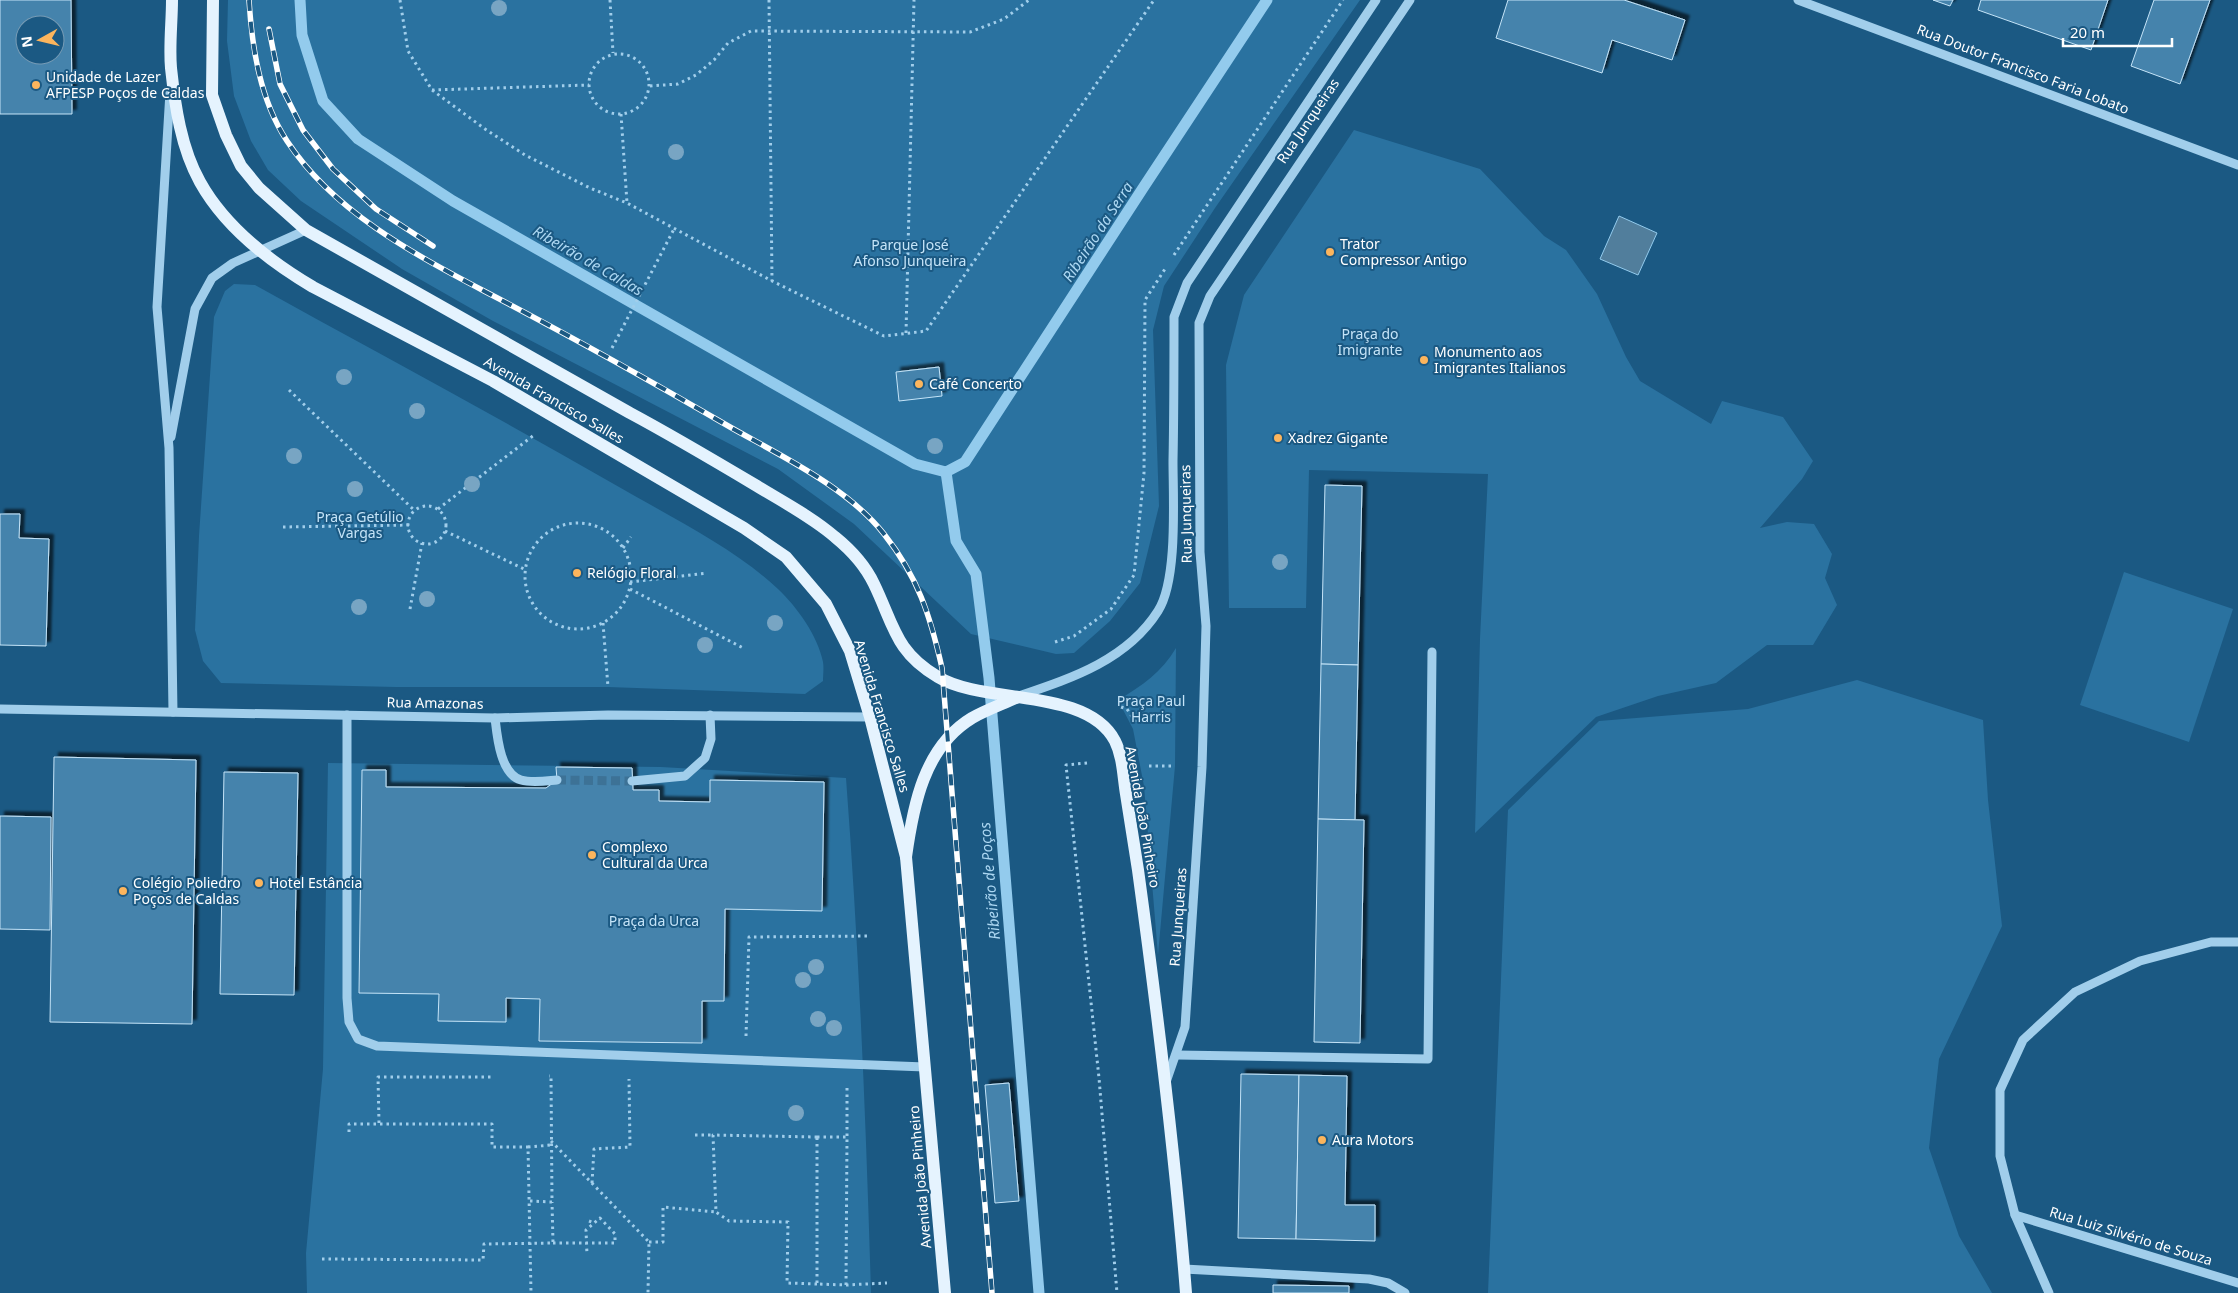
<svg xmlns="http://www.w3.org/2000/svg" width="2238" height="1293" font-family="'Noto Sans',sans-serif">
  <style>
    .green { fill: #2a72a0 }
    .water { fill: #517e9c; stroke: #93cbed }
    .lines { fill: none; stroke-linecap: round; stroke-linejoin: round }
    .stream { stroke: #93cbed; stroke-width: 11 }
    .building { fill: #4483ac; stroke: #c5e4f8; fill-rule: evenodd; filter: url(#shadow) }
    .minor-tunnel { stroke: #3d7296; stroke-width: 9; stroke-dasharray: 9 4.5; stroke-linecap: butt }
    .path { stroke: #a1ceeb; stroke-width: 3; stroke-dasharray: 2.5 4; stroke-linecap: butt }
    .minor { stroke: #a1ceeb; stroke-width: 9 }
    .major { stroke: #e5f3fe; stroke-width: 12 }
    .rail-casing { stroke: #fff; stroke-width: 5.5 }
    .rail { stroke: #1b5983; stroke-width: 4; stroke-dasharray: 11; stroke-linecap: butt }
    .tree { fill: #78a5c3 }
    .poi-dot { fill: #fcb55d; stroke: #1b5983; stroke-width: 2 }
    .labels { text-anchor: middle; stroke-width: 4; stroke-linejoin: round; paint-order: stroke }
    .street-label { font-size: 14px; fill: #fff; stroke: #1b5983 }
    .poi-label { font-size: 14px; fill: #fff; stroke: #1b5983; text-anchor: start }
    .park-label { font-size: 14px; fill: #c5e4f8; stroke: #1b5983 }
    .water-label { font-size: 15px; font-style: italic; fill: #acd7f2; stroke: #1b5983 }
  </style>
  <defs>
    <filter id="shadow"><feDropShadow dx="4.5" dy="-4.5" stdDeviation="1" flood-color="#0009"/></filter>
  </defs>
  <rect width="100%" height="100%" fill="#1b5983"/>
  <g class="green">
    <path d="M228 0H1360L1215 208 1164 286 1153 330 1159 506 1140 583 1110 621 1074 653 1056 654 971 634 854 524 778 469 493 321 402 269 301 201 268 170 251 141 234 96 227 41Z"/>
    <path d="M1354 130 1480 169 1544 236 1566 250 1597 294 1626 357 1640 381 1711 424 1722 401 1783 417 1813 461 1802 479 1760 528 1787 522 1814 524 1832 554 1825 578 1837 605 1813 645H1767L1716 683 1658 696 1596 717 1475 833 1480 639 1488 474 1309 470 1306 608H1229L1226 365 1244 295Z"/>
    <path d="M234 284 255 285C374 351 494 415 612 483 665 514 735 548 778 589 797 607 818 636 823 662 824 668 823 675 823 681L805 694 608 687H396L221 683 203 661 195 630 199 536 214 317 225 291Z"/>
    <path d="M2124 572 2233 609 2189 742 2080 705Z"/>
    <path d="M1176 648 1175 766 1158 955 1144 786 1133 729 1118 700C1142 686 1162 672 1176 648Z"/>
    <path d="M1857 680 1983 720 1988 800 2002 926 1939 1059 1929 1148 1959 1236 1992 1293H1488L1508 810 1599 721 1748 709Z"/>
    <path d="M328 763 661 767 846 778C859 950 866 1121 871 1293H307L306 1253 323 1069Z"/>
  </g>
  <path class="water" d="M1619 216 1657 233 1638 275 1600 259Z"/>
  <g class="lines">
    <g class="stream">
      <path d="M300 0 302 35 323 101 358 139 453 201 915 464 946 472"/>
      <path d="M946 472 956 541 976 574 989 678 1039 1293"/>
      <path d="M946 472 965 462 1143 188 1267 0"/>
    </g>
  </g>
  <g class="building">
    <path d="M0 0H71L72 114H0ZM25 25H55V55H25Z"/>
    <path d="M1508 0H1624L1685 20 1672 60 1612 40 1602 73 1496 38Z"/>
    <path d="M1933 0H1953L1950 6Z"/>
    <path d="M1981 0H2108L2091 50 1978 10Z"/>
    <path d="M2154 0H2210L2180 84 2131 66Z"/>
    <path d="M939 367 942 396 899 401 896 372Z"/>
    <path d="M1325 485 1362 486 1358 665 1321 664Z"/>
    <path d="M0 514H20L19 538 49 539 46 646 0 645Z"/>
    <path d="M1321 664 1358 665 1355 820 1318 819Z"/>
    <path d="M54 757 196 760 192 1024 50 1022Z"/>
    <path d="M556 767 632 768 633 790H659V801L710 802V780L824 782 822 911 725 909 724 1001H702V1043L539 1041 540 999 506 998V1022L438 1021 439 994 359 993 362 770H386V787L546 788 557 780Z"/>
    <path d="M224 772 298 773 294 995 220 994Z"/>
    <path d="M0 816 51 817 50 930 0 929Z"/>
    <path d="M1318 819 1364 820 1360 1043 1314 1042Z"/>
    <path d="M1241 1074 1299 1075 1296 1239 1238 1238Z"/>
    <path d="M1299 1075 1347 1076 1345 1205H1375V1241L1296 1239Z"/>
    <path d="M1009 1083 1019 1201 995 1203 985 1085Z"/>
    <path d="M1273 1285 1349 1286V1293H1273Z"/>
  </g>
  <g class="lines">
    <path class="minor-tunnel" d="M557 780 632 781"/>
    <g class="path">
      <path d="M400 0 408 51 432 90 485 129 525 155 590 188 627 203 772 281 884 336 926 331 1154 0"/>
      <path d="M610 0 613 53"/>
      <path d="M769 0 772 281"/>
      <circle cx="619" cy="84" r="30"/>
      <path d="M650 86 678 84 696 75 714 60 728 43 751 31 970 32 1004 19 1029 0"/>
      <path d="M432 90 589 85"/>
      <path d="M621 114 627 203"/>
      <path d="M1174 255 1343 0"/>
      <path d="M906 333 914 0"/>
      <path d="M612 348 674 229"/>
      <path d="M289 390 415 511"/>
      <circle cx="427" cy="525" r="19"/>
      <path d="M438 509 534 435"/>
      <circle cx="578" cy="576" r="53"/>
      <path d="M283 527 409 525"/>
      <path d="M445 531 526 570"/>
      <path d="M623 548 631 537"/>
      <path d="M630 582 707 573"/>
      <path d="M630 589 745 649"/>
      <path d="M410 609 422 543"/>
      <path d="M603 623 608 687"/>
      <path d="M1055 642 1074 636 1111 609 1134 575 1144 473 1145 300 1165 269"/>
      <path d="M1121 707 1127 709 1137 724"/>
      <path d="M1087 763 1066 765 1099 1078 1117 1293"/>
      <path d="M1149 766H1175"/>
      <path d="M746 1036 749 937 870 936"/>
      <path d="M847 1088V1137"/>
      <path d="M379 1123 378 1077H493"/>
      <path d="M349 1132V1124H492V1147H528L531 1293"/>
      <path d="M695 1135H713"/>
      <path d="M817 1137H847L846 1285 817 1284Z"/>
      <path d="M551 1141 649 1242 648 1293"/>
      <path d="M528 1147 551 1145"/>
      <path d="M592 1183 594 1149 630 1147 629 1079"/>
      <path d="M530 1201 552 1202 551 1076H549"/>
      <path d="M589 1221 594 1223"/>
      <path d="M649 1242H663V1207L716 1212"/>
      <path d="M553 1243H615V1234L600 1218 586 1230 587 1255"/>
      <path d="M322 1259 483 1260 484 1244 553 1243 552 1202"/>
      <path d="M817 1284 787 1283 788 1222 729 1221 716 1212 713 1135 817 1137"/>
      <path d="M846 1285 887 1283"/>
    </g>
    <g class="minor">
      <path d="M1798 0 2238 165"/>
      <path d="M170 92 157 307 169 448 173 712"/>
      <path d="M171 437 195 309 212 278 233 263 306 230"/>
      <path d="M1019 696C1072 678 1127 660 1158 611 1178 580 1173 498 1173 461 1174 413 1174 365 1174 317L1187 283 1376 0"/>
      <path d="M0 709 495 718 608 715 870 717"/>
      <path d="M347 715V998L349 1022 358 1039 377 1046 925 1067"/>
      <path d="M495 718C497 735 500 774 521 780 532 783 545 781 557 780"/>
      <path d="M632 781 685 776 705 758 711 739 710 715"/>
      <path d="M1177 1055 1428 1059 1432 652"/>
      <path d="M1166 1082 1185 1027 1202 767 1206 626 1200 552 1199 323 1210 296 1410 0"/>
      <path d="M2015 1215 2238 1283"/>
      <path d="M1184 1269 1369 1279 1388 1283 1405 1293"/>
      <path d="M2049 1293 2015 1215 2000 1156V1090L2023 1040 2075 992 2140 961 2211 942H2238"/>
    </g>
    <g class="major">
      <path d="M172 0C172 22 169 46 171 68 175 106 181 148 200 182 225 227 269 261 313 287L493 381 744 528 786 557 826 604 850 651 870 717 906 857"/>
      <path d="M213 0 212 95 226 135 241 166 259 188 306 230C414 291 522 352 630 413 673 436 715 461 757 486 783 502 812 517 835 537 851 550 865 565 874 584 894 625 895 652 938 677 984 705 1087 687 1115 741 1123 757 1123 776 1126 794 1130 819 1134 845 1138 870 1157 1009 1175 1153 1186 1293"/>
      <path d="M945 1293 906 857C913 806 924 747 972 718 986 710 1003 704 1018 697"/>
    </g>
    <defs>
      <g id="rail">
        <path d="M249 0C252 48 260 100 287 141 333 211 412 253 484 291 567 334 649 380 730 427 781 456 847 487 884 534 918 577 930 615 942 668L992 1293"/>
        <path d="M269 29 280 84 303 130 333 169 376 209 433 246"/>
      </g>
    </defs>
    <use href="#rail" class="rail-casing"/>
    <use href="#rail" class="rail"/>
  </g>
  <g class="tree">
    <circle cx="499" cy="8" r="8"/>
    <circle cx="676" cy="152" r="8"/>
    <circle cx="344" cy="377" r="8"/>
    <circle cx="417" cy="411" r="8"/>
    <circle cx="935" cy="446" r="8"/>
    <circle cx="294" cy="456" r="8"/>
    <circle cx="472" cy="484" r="8"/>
    <circle cx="355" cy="489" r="8"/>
    <circle cx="1280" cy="562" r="8"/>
    <circle cx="427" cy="599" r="8"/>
    <circle cx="359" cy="607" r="8"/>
    <circle cx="775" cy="623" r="8"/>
    <circle cx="705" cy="645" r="8"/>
    <circle cx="816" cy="967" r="8"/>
    <circle cx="803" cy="980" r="8"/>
    <circle cx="818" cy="1019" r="8"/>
    <circle cx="834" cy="1028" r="8"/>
    <circle cx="796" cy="1113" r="8"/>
  </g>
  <g class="poi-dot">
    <circle cx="36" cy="85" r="5"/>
    <circle cx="1330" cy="252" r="5"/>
    <circle cx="1424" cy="360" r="5"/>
    <circle cx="919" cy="384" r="5"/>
    <circle cx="1278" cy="438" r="5"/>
    <circle cx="577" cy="573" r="5"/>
    <circle cx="592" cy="855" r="5"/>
    <circle cx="259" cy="883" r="5"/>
    <circle cx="123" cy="891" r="5"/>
    <circle cx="1322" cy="1140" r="5"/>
  </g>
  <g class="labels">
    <g class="street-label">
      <text transform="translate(2023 69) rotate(21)" y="5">Rua Doutor Francisco Faria Lobato</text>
      <text transform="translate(1308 121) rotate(-56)" y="5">Rua Junqueiras</text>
      <text transform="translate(554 400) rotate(30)" y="5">Avenida Francisco Salles</text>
      <text transform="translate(1186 514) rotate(-91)" y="5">Rua Junqueiras</text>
      <text transform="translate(435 703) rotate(1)" y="5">Rua Amazonas</text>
      <text transform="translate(882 716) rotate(73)" y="5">Avenida Francisco Salles</text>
      <text transform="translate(1143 817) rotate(80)" y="5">Avenida João Pinheiro</text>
      <text transform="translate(1178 917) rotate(-86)" y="5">Rua Junqueiras</text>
      <text transform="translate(920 1177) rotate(-95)" y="5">Avenida João Pinheiro</text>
      <text transform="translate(2131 1236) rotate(17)" y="5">Rua Luiz Silvério de Souza</text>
    </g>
    <g class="poi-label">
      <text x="46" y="82">Unidade de Lazer<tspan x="46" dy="16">AFPESP Poços de Caldas</tspan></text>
      <text x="1340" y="249">Trator<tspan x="1340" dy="16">Compressor Antigo</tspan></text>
      <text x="1434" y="357">Monumento aos<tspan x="1434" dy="16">Imigrantes Italianos</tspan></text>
      <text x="929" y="389">Café Concerto</text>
      <text x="1288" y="443">Xadrez Gigante</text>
      <text x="587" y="578">Relógio Floral</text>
      <text x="602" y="852">Complexo<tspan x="602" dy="16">Cultural da Urca</tspan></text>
      <text x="133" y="888">Colégio Poliedro<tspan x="133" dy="16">Poços de Caldas</tspan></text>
      <text x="269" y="888">Hotel Estância</text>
      <text x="1332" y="1145">Aura Motors</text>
    </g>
    <g class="park-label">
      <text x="910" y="250">Parque José<tspan x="910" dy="16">Afonso Junqueira</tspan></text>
      <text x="1370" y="339">Praça do<tspan x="1370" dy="16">Imigrante</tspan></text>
      <text x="360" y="522">Praça Getúlio<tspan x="360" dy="16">Vargas</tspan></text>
      <text x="1151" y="706">Praça Paul<tspan x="1151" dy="16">Harris</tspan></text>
      <text x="654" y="926">Praça da Urca</text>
    </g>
    <g class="water-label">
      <text transform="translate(1098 232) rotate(-57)" y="5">Ribeirão da Serra</text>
      <text transform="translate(588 261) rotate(30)" y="5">Ribeirão de Caldas</text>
      <text transform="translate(990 881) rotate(-95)" y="5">Ribeirão de Poços</text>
    </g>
  </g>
  <g transform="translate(40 40) rotate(262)"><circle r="24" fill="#1b5983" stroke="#769bb5"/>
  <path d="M0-4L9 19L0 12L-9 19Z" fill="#fcb55d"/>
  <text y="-8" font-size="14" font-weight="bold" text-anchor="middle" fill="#ffffff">N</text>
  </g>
  <path d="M2063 38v8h109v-8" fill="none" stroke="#ffffff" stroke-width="2.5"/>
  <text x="2070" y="38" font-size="15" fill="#ffffff" stroke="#1b5983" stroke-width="4" paint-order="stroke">20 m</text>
</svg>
